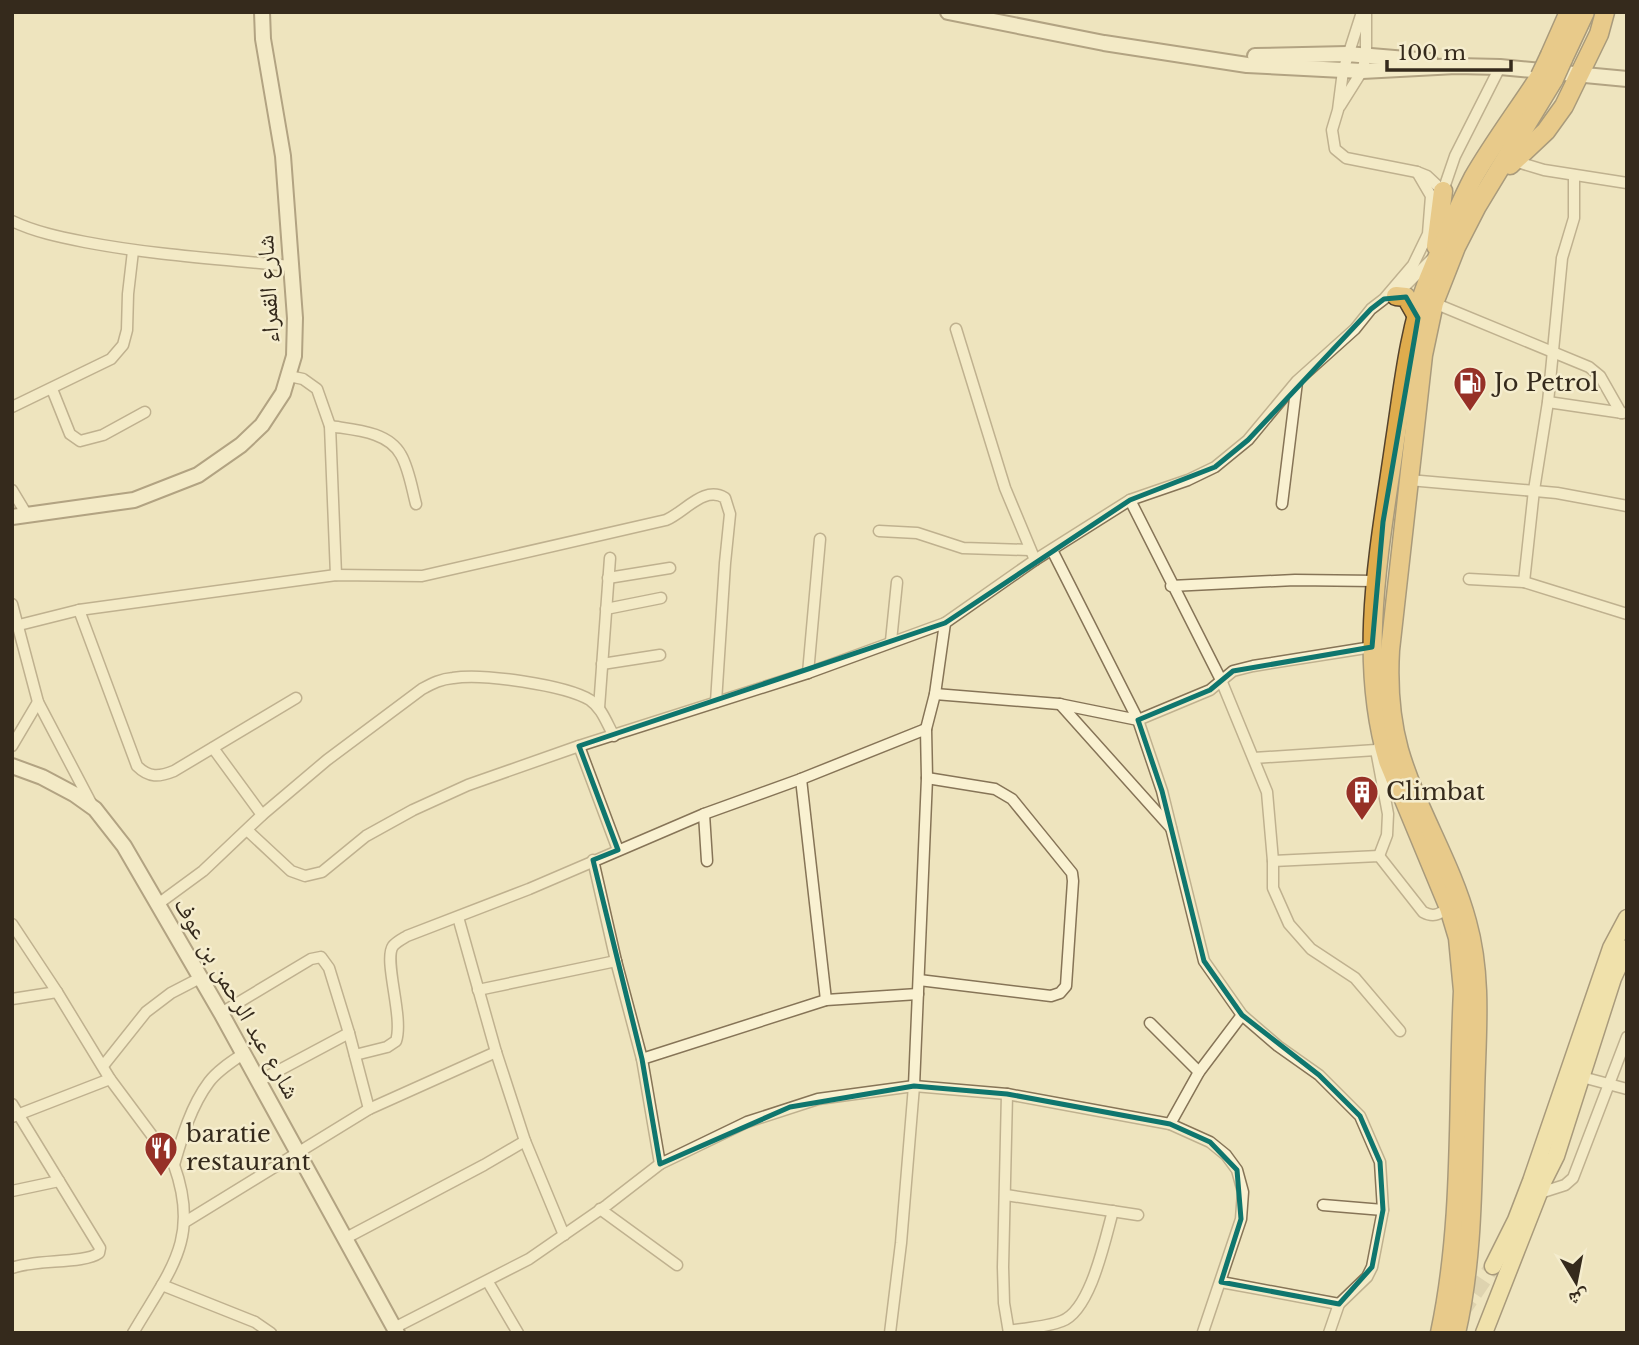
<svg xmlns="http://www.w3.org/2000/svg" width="1639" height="1345" font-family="'Libre Baskerville','Noto Naskh Arabic',serif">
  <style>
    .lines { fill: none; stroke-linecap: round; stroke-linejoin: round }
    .primary-tunnel { stroke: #c9bf9e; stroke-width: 16; stroke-dasharray: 16 8; stroke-linecap: butt }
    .street-casing { stroke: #867457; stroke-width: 13 }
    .secondary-casing { stroke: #68553a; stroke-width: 18 }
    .primary-casing { stroke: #54422c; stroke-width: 19 }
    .highway-casing { stroke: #54422c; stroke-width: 21 }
    .street { stroke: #f9f1d1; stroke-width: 10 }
    .secondary { stroke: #f9f1d1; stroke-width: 14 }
    .primary { stroke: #f2de95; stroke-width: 16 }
    .highway { stroke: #dfac4d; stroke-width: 18 }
    .highway-bridge-casing { stroke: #54422c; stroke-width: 21; stroke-linecap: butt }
    .highway-bridge { stroke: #dfac4d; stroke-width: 18 }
    .marked { fill: none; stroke: #0f766e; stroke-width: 5; stroke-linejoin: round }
    .labels { text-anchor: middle; stroke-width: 5; stroke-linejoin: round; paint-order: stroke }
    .street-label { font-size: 24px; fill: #352a1c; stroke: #f5edce }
    .poi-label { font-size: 24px; fill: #352a1c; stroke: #f5edce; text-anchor: start }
  </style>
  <rect width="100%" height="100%" fill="#eee4be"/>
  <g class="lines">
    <path class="primary-tunnel" d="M1461 1313 1493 1266"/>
    <defs>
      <g id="street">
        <path d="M1362 12 1343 71 1338 110 1332 130 1335 149 1346 158 1417 172 1427 176 1443 191 1455 156 1500 67"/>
        <path d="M1340 106 1362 71 1366 56V12"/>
        <path d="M1514 161 1544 170 1627 183"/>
        <path d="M12 221C35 232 60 237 85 242 153 255 221 259 290 266"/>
        <path d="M1395 296 1431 260"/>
        <path d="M1434 303 1589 367 1600 376 1621 413"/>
        <path d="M956 329 1005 488 1035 560"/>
        <path d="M289 376 303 379 317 389 330 426 336 575"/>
        <path d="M52 389 70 434 80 441 103 435 145 412"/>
        <path d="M1548 402 1623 413"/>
        <path d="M12 407 111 359 123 345 127 330 128 294 133 251"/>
        <path d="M330 426C354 430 388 431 401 455 409 469 412 489 416 504"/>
        <path d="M1409 480 1557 493 1627 506"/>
        <path d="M12 490 27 515"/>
        <path d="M1130 500 1221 680 1267 792 1273 861V888L1289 924 1311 949 1355 978 1400 1031"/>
        <path d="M1282 504 1297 382"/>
        <path d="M879 531 917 533 963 548 1030 550"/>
        <path d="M1052 550 1138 720 1162 791 1204 961 1242 1015 1278 1046 1319 1075 1360 1116 1380 1162 1383 1210 1372 1267 1367 1277 1339 1304 1329 1333"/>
        <path d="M608 578 670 568"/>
        <path d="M1469 579 1524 582 1627 614"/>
        <path d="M1524 582 1534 490 1548 402 1562 258 1574 218V175"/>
        <path d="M1171 586 1295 580 1376 581"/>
        <path d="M12 604 38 702 91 803"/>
        <path d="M606 609 661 598"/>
        <path d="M79 610 137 766C149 778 159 777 174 771L296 698"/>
        <path d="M19 625 79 610 336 575 422 576 666 520C685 512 704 485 725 498L730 514 725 563 716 702"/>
        <path d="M891 641 897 582"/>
        <path d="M602 664 660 655"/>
        <path d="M808 673 820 539"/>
        <path d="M935 694 1059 704 1138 720 1210 690 1233 671 1253 666 1372 647"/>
        <path d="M1060 704 1171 828"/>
        <path d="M599 708 610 558"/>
        <path d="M12 746 38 702"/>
        <path d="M579 746 618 850"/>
        <path d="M213 748 262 815"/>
        <path d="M1376 750 1388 814 1387 835 1379 856"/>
        <path d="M1254 758 1376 750 1383 743"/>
        <path d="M801 779 826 1000"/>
        <path d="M704 814 707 861"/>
        <path d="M247 830 291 871 305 876 322 872 366 836 413 810 468 785 579 746 808 673 945 623 1035 560 1130 500 1188 480 1215 467 1248 440 1297 381 1355 329 1371 309 1384 299 1413 265 1428 234 1431 196 1417 172"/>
        <path d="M593 860 616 961 642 1059 660 1164"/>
        <path d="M1273 861 1379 856 1423 912C1434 918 1439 914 1449 908"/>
        <path d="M158 904 203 871 262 815 327 760 422 689C433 683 441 679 453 678 482 673 565 685 590 700 602 708 607 724 614 736"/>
        <path d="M458 917 496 1052 525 1141 564 1235"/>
        <path d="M12 924 57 992 110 1079 174 1165C201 1240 169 1271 133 1333"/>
        <path d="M919 980 1051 996 1060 993 1066 986 1073 881 1072 873 1012 799 995 789 927 778"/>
        <path d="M478 990 616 961"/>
        <path d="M12 999 57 992"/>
        <path d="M221 1013 311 959 321 957 329 968 349 1033"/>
        <path d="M1150 1023 1199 1072"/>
        <path d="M355 1055 387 1047 396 1041C404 1017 383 960 393 946 396 942 402 939 407 936L529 889 704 814 801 779 926 729"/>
        <path d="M642 1059 826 1000 918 994"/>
        <path d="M103 1066 146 1012 171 993 200 978"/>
        <path d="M1582 1077 1627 1089"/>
        <path d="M259 1081 349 1033 369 1109"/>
        <path d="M1007 1094 1003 1267 1004 1303 1009 1333"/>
        <path d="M12 1104 100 1248 99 1253C84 1264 35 1259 12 1268"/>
        <path d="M12 1117 110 1079"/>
        <path d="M1170 1124 1199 1072 1242 1015"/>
        <path d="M174 1165C182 1137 191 1106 209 1082 217 1071 231 1062 243 1054"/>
        <path d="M12 1191 59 1181"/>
        <path d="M1540 1193 1565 1185 1573 1178 1627 1037"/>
        <path d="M1006 1195 1138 1215"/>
        <path d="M1323 1205 1383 1210"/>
        <path d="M600 1209 677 1265"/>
        <path d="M185 1222 369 1109 496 1052"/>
        <path d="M346 1238 484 1165 525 1141"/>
        <path d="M488 1282 518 1333"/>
        <path d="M1221 1282 1339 1304"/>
        <path d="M162 1285 255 1322 271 1333"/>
        <path d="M394 1328 529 1259 607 1205 660 1164 747 1122 818 1099 914 1086 1007 1094 1170 1124 1210 1142 1226 1155 1237 1170 1243 1192 1241 1219 1203 1332"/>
        <path d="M1009 1331C1026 1328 1047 1327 1062 1321 1091 1310 1105 1239 1113 1211"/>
        <path d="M890 1333 901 1243 914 1086 927 778 926 729 935 694 945 623"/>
      </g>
      <g id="secondary">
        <path d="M948 12 1104 43 1247 65 1362 71 1456 66 1500 67 1627 79"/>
        <path d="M1255 56 1347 54 1430 61"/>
        <path d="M12 517 134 500 198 475 241 445 262 425 283 393 294 356 295 318 283 156 263 39 262 12"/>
        <path d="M12 766 42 777 74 794 95 809 124 846 221 1013 397 1333"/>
      </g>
      <g id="primary">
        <path d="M1493 1266 1516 1220 1531 1181 1611 948 1627 918"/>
        <path d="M1484 1333 1544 1180 1556 1156 1613 978 1627 948"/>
      </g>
      <g id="highway">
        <path d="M1550 55 1569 12"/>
        <path d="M1563 59 1585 12"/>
        <path d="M1510 165 1546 131 1564 106 1599 34 1605 12"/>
        <path d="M1436 246 1443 191"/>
        <path d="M1396 296 1406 297 1418 318"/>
        <path d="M1440 1333C1464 1220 1457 1105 1463 991L1458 938 1449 908 1388 761C1357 656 1380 547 1395 441 1403 389 1409 329 1428 280 1442 246 1456 211 1473 178 1493 143 1518 110 1540 76"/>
        <path d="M1456 1333C1474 1256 1472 1174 1475 1096 1476 1038 1483 979 1467 922 1451 862 1416 809 1399 750 1390 717 1388 684 1390 650L1423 355 1434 303 1456 247 1477 206 1554 79"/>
      </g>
    </defs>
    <use href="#street" class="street-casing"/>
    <use href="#secondary" class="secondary-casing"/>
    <use href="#primary" class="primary-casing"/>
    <use href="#highway" class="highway-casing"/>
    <use href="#street" class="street"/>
    <use href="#secondary" class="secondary"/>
    <use href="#primary" class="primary"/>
    <use href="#highway" class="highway"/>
    <defs>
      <g id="highway-bridge">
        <path d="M1540 76 1550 55"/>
        <path d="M1554 79 1563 59"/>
      </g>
    </defs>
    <use href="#highway-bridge" class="highway-bridge-casing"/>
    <use href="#highway-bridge" class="highway-bridge"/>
  </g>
  <path d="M0 0H1639V1345H0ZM1406 297 1418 318 1383 522 1372 647 1233 671 1210 690 1138 720 1162 791 1204 961 1242 1015 1319 1075 1360 1116 1380 1162 1383 1210 1372 1267 1339 1304 1221 1282 1241 1219 1237 1170 1210 1142 1170 1124 1007 1094 914 1086 790 1107 660 1164 642 1059 593 860 618 850 579 746 945 623 1130 500 1215 467 1248 440 1371 309 1384 299Z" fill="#eee4be" fill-opacity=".55" fill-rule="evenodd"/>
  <path class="marked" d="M1406 297 1418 318 1383 522 1372 647 1233 671 1210 690 1138 720 1162 791 1204 961 1242 1015 1319 1075 1360 1116 1380 1162 1383 1210 1372 1267 1339 1304 1221 1282 1241 1219 1237 1170 1210 1142 1170 1124 1007 1094 914 1086 790 1107 660 1164 642 1059 593 860 618 850 579 746 945 623 1130 500 1215 467 1248 440 1371 309 1384 299Z"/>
  <defs>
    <symbol id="fuel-pin" viewBox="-11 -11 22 30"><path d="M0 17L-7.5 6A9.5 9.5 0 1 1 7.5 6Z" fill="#963027" stroke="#f5edce"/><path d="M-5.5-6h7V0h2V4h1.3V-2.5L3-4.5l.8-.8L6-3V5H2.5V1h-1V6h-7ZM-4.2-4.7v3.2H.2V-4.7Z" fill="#fff"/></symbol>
    <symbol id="building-pin" viewBox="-11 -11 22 30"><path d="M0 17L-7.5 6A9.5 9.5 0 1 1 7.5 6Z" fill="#963027" stroke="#f5edce"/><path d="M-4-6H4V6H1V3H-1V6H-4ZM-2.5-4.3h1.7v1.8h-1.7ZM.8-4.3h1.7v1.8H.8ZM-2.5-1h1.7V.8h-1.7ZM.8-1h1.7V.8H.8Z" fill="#fff"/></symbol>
    <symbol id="restaurant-pin" viewBox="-11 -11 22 30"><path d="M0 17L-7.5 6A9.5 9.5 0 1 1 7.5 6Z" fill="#963027" stroke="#f5edce"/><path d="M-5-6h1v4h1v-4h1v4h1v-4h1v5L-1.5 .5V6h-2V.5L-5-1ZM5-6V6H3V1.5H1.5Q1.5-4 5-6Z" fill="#fff"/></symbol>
  </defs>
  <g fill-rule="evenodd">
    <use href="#fuel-pin" x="1451" y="364" width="38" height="52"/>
    <use href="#building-pin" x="1343" y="773" width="38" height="52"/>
    <use href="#restaurant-pin" x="142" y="1129" width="38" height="52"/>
  </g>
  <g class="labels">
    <g class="street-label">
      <text transform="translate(268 289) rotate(-93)" y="8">شارع القمراء</text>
      <text transform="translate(237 998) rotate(60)" y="8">شارع عبد الرحمن بن عوف</text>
    </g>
    <g class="poi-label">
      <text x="1494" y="391">Jo Petrol</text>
      <text x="1386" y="800">Climbat</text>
      <text x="186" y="1142">baratie<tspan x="186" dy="28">restaurant</tspan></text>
    </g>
  </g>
  <rect width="1639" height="1345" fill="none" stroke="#352a1c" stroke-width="28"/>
  <g transform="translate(1576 1282) rotate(170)" stroke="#f5edce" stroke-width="5" paint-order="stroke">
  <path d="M0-5L12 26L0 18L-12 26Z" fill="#352a1c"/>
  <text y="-10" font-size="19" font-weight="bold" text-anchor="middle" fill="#352a1c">ش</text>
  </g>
  <path d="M1387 60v10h124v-10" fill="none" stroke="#352a1c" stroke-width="3.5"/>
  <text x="1398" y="60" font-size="21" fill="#352a1c" stroke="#f5edce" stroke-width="5" paint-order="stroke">100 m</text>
</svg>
